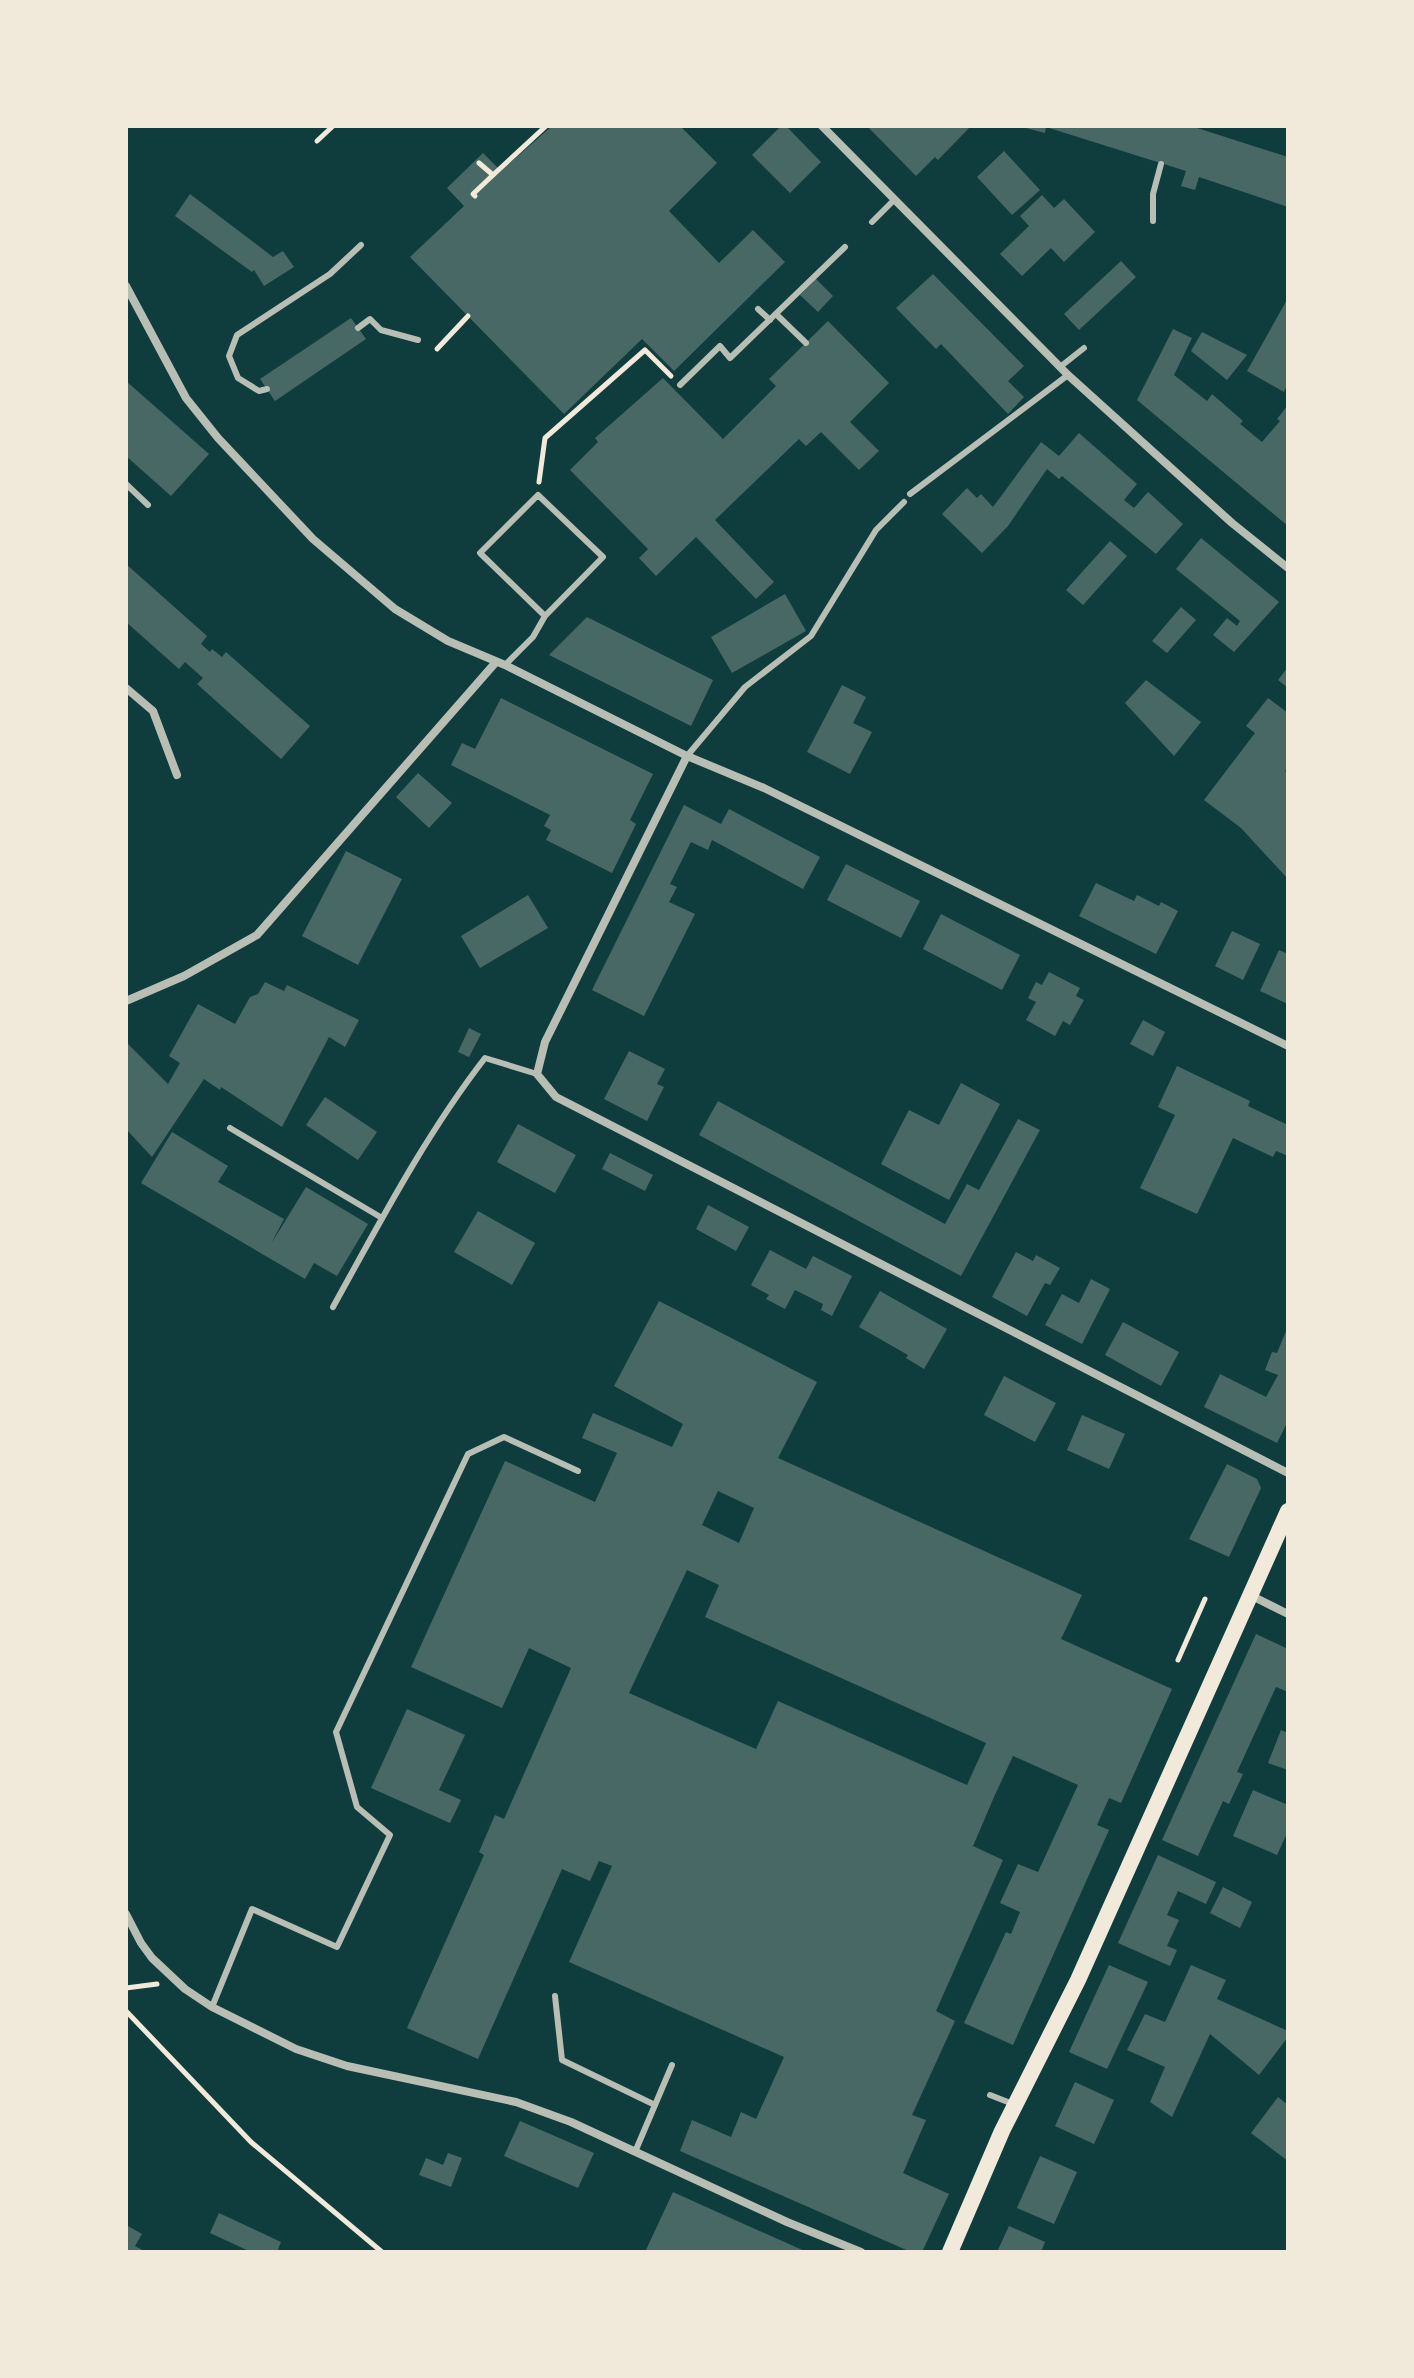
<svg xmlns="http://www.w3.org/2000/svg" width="1414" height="2378" font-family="'Noto Serif',serif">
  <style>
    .building { fill: #486865; fill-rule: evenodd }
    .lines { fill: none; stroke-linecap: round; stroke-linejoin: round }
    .path { stroke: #f1e9da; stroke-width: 5 }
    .service { stroke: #b8beb3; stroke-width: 6 }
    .minor { stroke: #b8beb3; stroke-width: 8 }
    .secondary { stroke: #f1e9da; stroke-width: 16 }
  </style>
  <rect width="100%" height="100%" fill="#0f3d3e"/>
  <g class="building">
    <path d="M552 126H680L717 163 669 211 719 263 753 230 785 262 674 371 642 339 564 414 410 257 464 206 447 188 483 153 501 171Z"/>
    <path d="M781 126H786L821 162 790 193 752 155Z"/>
    <path d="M867 126H971L938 160 935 157 916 176Z"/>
    <path d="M1191 126 1288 157V207L1199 177 1195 190 1181 186 1186 171 1046 127 1045 133 1022 127Z"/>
    <path d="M1004 151 1040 190 1012 215 977 177Z"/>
    <path d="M190 194 273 257 283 251 294 267 264 286 254 270 252 272 175 216Z"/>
    <path d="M1042 195 1054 208 1064 199 1095 232 1064 262 1051 248 1022 276 1000 254 1029 226 1020 216Z"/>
    <path d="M1121 261 1136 277 1079 330 1064 314Z"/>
    <path d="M933 274 1024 366 1008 381 1024 397 1008 414 941 344 936 349 896 308Z"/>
    <path d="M816 279 833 296 818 312 800 295Z"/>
    <path d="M1288 298V383L1284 392 1247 371Z"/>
    <path d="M351 318 366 339 275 401 260 379Z"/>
    <path d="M828 321 889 383 850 422 879 451 859 470 821 432 806 446 799 439 715 520 774 582 756 599 696 537 656 576 639 558 648 549 570 470 598 442 595 438 663 378 723 439 776 386 769 379Z"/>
    <path d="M1173 329 1192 338 1174 375 1207 401 1212 394 1243 421 1240 424 1262 442 1280 421 1277 419 1288 405V526L1137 400Z"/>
    <path d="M1202 332 1247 355 1227 380 1191 351Z"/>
    <path d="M126 381 209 454 171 496 126 456Z"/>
    <path d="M1079 433 1137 484 1124 500 1134 508 1148 492 1183 524 1156 554 1062 476 1059 479 1047 469 1008 526 982 553 942 514 967 488 977 498 981 494 993 507 1041 442 1059 456Z"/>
    <path d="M1201 538 1279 602 1234 652 1213 635 1227 618 1237 626 1240 621 1176 569Z"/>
    <path d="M1110 541 1127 556 1083 605 1066 590Z"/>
    <path d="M126 564 207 636 201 644 210 652 212 649 222 657 226 652 310 726 281 759 197 684 203 678 185 662 179 669 126 622Z"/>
    <path d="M785 594 806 631 732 673 711 637Z"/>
    <path d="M1181 607 1196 620 1167 653 1152 641Z"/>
    <path d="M587 617 713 680 691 726 549 655Z"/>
    <path d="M1288 667V688L1278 680Z"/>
    <path d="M1146 680 1201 722 1174 756 1125 703Z"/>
    <path d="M842 685 866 697 853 723 872 732 850 774 807 752Z"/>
    <path d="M501 698 653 774 630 820 636 824 612 873 546 840 551 830 544 826 550 815 451 765 462 743 475 749Z"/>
    <path d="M1268 698 1288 713V767L1285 771 1288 774V879L1241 828 1204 800 1255 733 1246 726Z"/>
    <path d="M418 773 452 803 429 828 396 797Z"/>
    <path d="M684 805 721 824 729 809 820 857 803 889 712 840 708 850 691 842 670 884 677 887 669 902 695 914 644 1016 592 990Z"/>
    <path d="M346 851 402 879 358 965 302 936Z"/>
    <path d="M846 864 920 901 901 938 827 900Z"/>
    <path d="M1096 883 1134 901 1137 895 1159 906 1161 902 1178 911 1156 954 1079 916Z"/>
    <path d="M528 895 548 928 480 968 461 936Z"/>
    <path d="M941 914 1020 955 1002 990 923 949Z"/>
    <path d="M1232 931 1260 944 1243 980 1215 966Z"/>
    <path d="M1279 950 1288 954V1004L1260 991Z"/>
    <path d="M1049 972 1080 988 1076 996 1084 1000 1070 1025 1063 1021 1055 1036 1026 1020 1036 1002 1028 998 1036 982 1042 985Z"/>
    <path d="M265 982 284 991 287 985 359 1020 345 1047 329 1037 282 1127 221 1087 220 1090 204 1079 152 1157 126 1129V1042L168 1084 180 1063 169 1056 198 1004 235 1024 250 997 258 994Z"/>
    <path d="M1143 1020 1165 1032 1153 1056 1130 1044Z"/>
    <path d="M469 1028 481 1034 469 1057 458 1052Z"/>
    <path d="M629 1051 665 1069 657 1084 664 1087 647 1121 604 1099Z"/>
    <path d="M1177 1066 1250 1101 1248 1106 1288 1125V1156L1276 1151 1273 1157 1233 1138 1197 1214 1140 1188 1175 1115 1158 1107Z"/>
    <path d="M961 1083 1000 1104 949 1200 881 1164 909 1110 939 1125Z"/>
    <path d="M325 1097 377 1132 358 1160 306 1125Z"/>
    <path d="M718 1101 945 1224 967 1184 979 1190 1018 1119 1040 1130 961 1276 699 1135Z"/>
    <path d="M518 1124 576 1155 555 1193 497 1162Z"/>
    <path d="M172 1132 228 1166 218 1182 284 1219 271 1244 306 1187 368 1224 337 1276 314 1263 305 1279 141 1183Z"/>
    <path d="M610 1153 653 1175 645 1191 602 1169Z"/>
    <path d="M708 1205 749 1227 736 1251 696 1229Z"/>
    <path d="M478 1211 535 1243 512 1285 454 1252Z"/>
    <path d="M770 1250 806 1269 813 1256 852 1276 832 1316 821 1310 823 1304 795 1290 785 1309 766 1299 769 1295 751 1285Z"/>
    <path d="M1016 1252 1033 1261 1036 1255 1060 1268 1050 1285 1045 1283 1027 1316 992 1297Z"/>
    <path d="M1091 1279 1110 1289 1082 1344 1045 1325 1062 1294 1079 1303Z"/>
    <path d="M880 1291 947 1329 924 1369 906 1358 908 1355 859 1327Z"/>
    <path d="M659 1301 817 1382 778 1458 1082 1595 1061 1639 1172 1689 1121 1803 1109 1798 1097 1825 1109 1830 1013 2045 964 2023 1006 1932 1011 1934 1020 1912 1000 1903 1018 1864 1038 1872 1078 1785 1013 1756 994 1797 973 1846 1003 1860 936 2011 955 2021 912 2115 926 2120 903 2173 949 2194 922 2252H911L680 2151 692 2120 731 2137 741 2112 756 2119 784 2057 569 1962 612 1866 599 1861 590 1881 562 1869 478 2059 407 2028 484 1855 479 1852 495 1815 504 1819 571 1668 529 1648 502 1708 411 1667 505 1461 595 1502 617 1453 582 1438 593 1413 672 1447 683 1424 614 1386ZM718 1491 754 1508 739 1543 702 1525ZM687 1570 719 1585 705 1617 986 1743 967 1785 778 1701 756 1749 629 1693Z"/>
    <path d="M1123 1322 1179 1352 1161 1386 1105 1355Z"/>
    <path d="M1288 1326V1421L1277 1443 1204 1407 1220 1374 1266 1397 1278 1375 1265 1370 1272 1352 1277 1353Z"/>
    <path d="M1004 1376 1056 1403 1035 1442 984 1415Z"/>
    <path d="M1082 1415 1125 1434 1109 1469 1067 1450Z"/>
    <path d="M1227 1464 1257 1479 1261 1488 1229 1557 1189 1539Z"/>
    <path d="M1256 1634 1288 1649V1692L1276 1687 1237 1772 1243 1774 1229 1804 1223 1801 1198 1856 1162 1840Z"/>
    <path d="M407 1709 465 1735 439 1790 461 1800 450 1823 371 1788Z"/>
    <path d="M1281 1730 1288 1733V1770L1268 1763Z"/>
    <path d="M1253 1790 1288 1805V1831L1277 1855 1233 1836Z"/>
    <path d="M1158 1855 1216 1882 1206 1904 1178 1891 1167 1915 1179 1920 1167 1946 1177 1950 1170 1966 1118 1943Z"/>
    <path d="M1223 1887 1252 1902 1240 1928 1210 1913Z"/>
    <path d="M1109 1965 1148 1982 1107 2069 1069 2052Z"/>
    <path d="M1191 1965 1226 1980 1217 1999 1288 2031V2037L1259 2075 1210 2034 1172 2117 1150 2102 1165 2067 1127 2050 1145 2014 1165 2022Z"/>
    <path d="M1075 2082 1114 2100 1094 2144 1055 2126Z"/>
    <path d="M1278 2097 1288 2105V2161L1251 2133Z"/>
    <path d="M520 2121 594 2153 578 2188 504 2156Z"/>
    <path d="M448 2153 462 2158 451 2187 419 2175 426 2158 443 2165Z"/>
    <path d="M1040 2156 1077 2172 1054 2224 1017 2208Z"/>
    <path d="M673 2192 735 2220 807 2252H645Z"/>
    <path d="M219 2213 281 2242 277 2252H251L210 2233Z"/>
    <path d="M126 2225 142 2234 135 2246 146 2252H126Z"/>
    <path d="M1009 2226 1045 2242 1041 2252H997Z"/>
  </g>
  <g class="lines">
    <g class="path">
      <path d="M317 141 333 126"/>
      <path d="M479 163 493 175 546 126"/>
      <path d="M475 196 473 194 493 175"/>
      <path d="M437 349 468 316"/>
      <path d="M539 482 545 438 645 350 671 376"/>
      <path d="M1178 1660 1205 1599"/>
      <path d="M126 1988 157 1984"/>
      <path d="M126 2011 251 2142 382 2252"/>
    </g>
    <g class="service">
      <path d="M1153 221V194L1161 164"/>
      <path d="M872 222 894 200"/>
      <path d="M758 309 770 320"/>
      <path d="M776 314 806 343"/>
      <path d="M358 328 370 319 381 330 418 340"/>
      <path d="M1060 367 1084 348"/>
      <path d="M680 385 720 346 730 358 845 247"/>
      <path d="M267 389 259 391 238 378 229 356 237 335 330 274 361 245"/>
      <path d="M126 484 148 505"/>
      <path d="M910 494 1068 375"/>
      <path d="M505 665 533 637 545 616 603 557 538 495 480 553 545 616"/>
      <path d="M687 756 745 687 811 636 876 530 904 502"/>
      <path d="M230 1128 382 1218"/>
      <path d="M333 1307C380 1222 426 1134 485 1058L537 1074"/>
      <path d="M555 1996 562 2060 655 2105"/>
      <path d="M212 2007 252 1909 337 1947 390 1835 357 1807 336 1732 468 1454 504 1437 578 1471"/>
      <path d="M990 2095 1013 2104"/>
      <path d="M635 2152 672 2065"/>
    </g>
    <g class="minor">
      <path d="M822 126 1068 375 1232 523 1288 568"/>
      <path d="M126 286 186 398 218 438 313 539 395 609 448 641 505 665 687 756 764 788 1288 1046"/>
      <path d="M126 688 153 711 177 775"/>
      <path d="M687 756 545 1042 537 1074 556 1097 1288 1473"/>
      <path d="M126 1001 184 976 257 935 496 662"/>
      <path d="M1250 1595 1288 1614"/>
      <path d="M126 1914 141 1943 152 1958 185 1989 212 2007 296 2049 347 2066 516 2102 571 2122 787 2222 861 2252"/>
    </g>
    <path class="secondary" d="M950 2252 1002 2131 1078 1980 1288 1511"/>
  </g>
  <rect width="1414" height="2378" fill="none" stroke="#f1e9da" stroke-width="256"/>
</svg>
